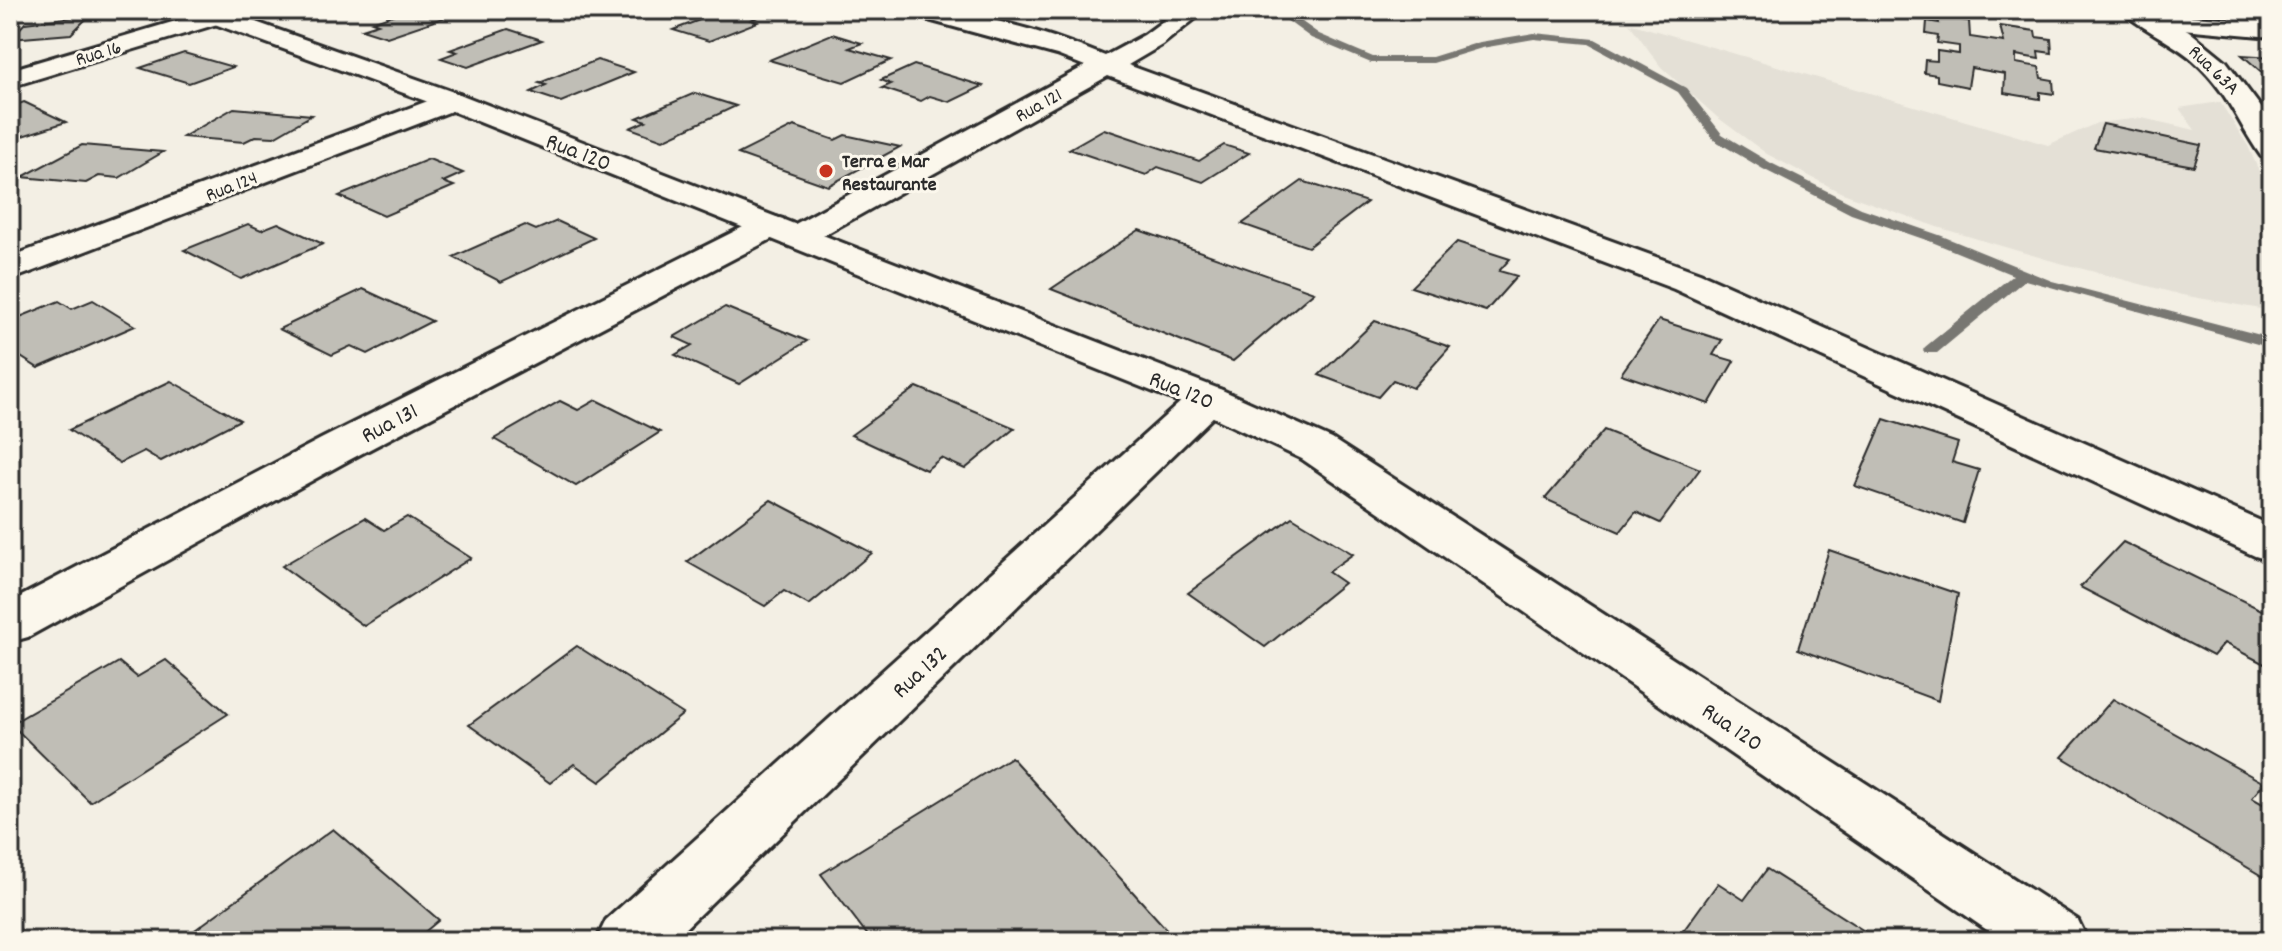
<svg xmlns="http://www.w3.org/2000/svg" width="2282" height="951" font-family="Dekko,sans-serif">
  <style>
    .built { fill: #e4e0d6 }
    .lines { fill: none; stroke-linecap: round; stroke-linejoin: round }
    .stream { fill: #787772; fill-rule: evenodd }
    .building { fill: #c0beb6; stroke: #2b2b2b; stroke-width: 2 }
    .minor-casing { stroke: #2b2b2b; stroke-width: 6 }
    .tertiary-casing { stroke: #2b2b2b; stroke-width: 6 }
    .minor { fill: #fbf7ec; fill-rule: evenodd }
    .tertiary { fill: #fbf7ec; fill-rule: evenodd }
    .poi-dot { fill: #c8321e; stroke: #fbf7ec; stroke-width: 3 }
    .labels { text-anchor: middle; stroke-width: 6; stroke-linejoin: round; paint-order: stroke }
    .far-street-label { font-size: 20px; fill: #2b2b2b; stroke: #fbf7ec }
    .far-poi-label { font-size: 20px; font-weight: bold; fill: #2b2b2b; stroke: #fbf7ec; text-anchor: start }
    .street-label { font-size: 24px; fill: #2b2b2b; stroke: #fbf7ec }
  </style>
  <rect width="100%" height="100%" fill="#f3efe4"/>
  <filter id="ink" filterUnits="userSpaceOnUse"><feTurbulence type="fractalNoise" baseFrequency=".0125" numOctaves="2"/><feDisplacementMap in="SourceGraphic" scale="16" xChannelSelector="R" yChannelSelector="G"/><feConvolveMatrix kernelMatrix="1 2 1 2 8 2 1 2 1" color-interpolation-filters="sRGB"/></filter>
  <g filter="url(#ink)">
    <path class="built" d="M1629 23 2048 145 2097 123 2142 118 2195 130 2179 108 2220 102 2248 146 2272 201V311L2182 295 2049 260 1937 227 1840 192 1767 154 1717 117 1661 67Z"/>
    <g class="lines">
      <path class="stream" d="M1280 10H1290L1291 14 1319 34 1373 57H1432L1480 42 1534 33 1595 39 1686 88 1722 134 1771 163 1861 208 1942 236 2052 281 2272 338V348L2025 280 1937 353H1925L1923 350 1925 347 2013 275 1932 242 1851 214 1763 169 1714 140 1678 92 1589 44 1534 39 1482 48 1433 63H1371L1311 38 1282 17Z"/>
    </g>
    <g class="building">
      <path d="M407 10H453L461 12 387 37 362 29 378 24 372 22Z"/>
      <path d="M726 10H749L764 14 751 20 758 22 709 41 673 30Z"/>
      <path d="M1980 10H2030L2034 11 2025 17Z"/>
      <path d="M90 15 71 34 10 39 25 23Z"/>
      <path d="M1938 17 1969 21 1970 37 2004 42 2000 26 2035 31 2036 37 2051 39 2052 53 2038 51 2039 59 2016 55V63L2039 67 2041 78 2053 80 2054 94 2040 92V99L2004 93 2005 74 1971 68 1968 87 1937 81V75L1924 73 1925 60 1937 61V51L1959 54V46L1937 43 1938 36 1926 34 1927 21 1939 23Z"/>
      <path d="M508 29 542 40 468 67 441 58 457 52 450 50Z"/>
      <path d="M832 34 862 43 849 48 891 60 844 82 769 60Z"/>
      <path d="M184 53 233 67 189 83 140 68Z"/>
      <path d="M2242 55 2272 57V81Z"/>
      <path d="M597 60 634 72 561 102 531 92 546 85 539 83Z"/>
      <path d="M914 65 983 86 950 102 930 96 921 101 882 88 891 84 881 80Z"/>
      <path d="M695 93 736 106 663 140 630 128 646 121 637 118Z"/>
      <path d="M24 102 66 122 10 140V107Z"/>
      <path d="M234 108 312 115 274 137 256 136 244 142 183 137Z"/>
      <path d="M2103 124 2201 145 2194 166 2094 148Z"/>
      <path d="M794 126 835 140 845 135 900 147 828 186 738 154Z"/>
      <path d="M1104 129 1199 161 1224 145 1249 153 1203 182 1158 167 1146 175 1069 149Z"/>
      <path d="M82 145 163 152 119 178 99 176 86 183 22 177Z"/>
      <path d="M429 159 463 173 443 182 454 186 384 216 339 196Z"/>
      <path d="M1302 181 1367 202 1308 247 1242 224Z"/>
      <path d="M557 221 594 238 501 282 453 257 525 225 536 230Z"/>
      <path d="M278 223 323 244 241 279 184 250 248 224 261 230Z"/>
      <path d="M1139 230 1314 292 1233 361 1051 289Z"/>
      <path d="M1457 242 1510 259 1499 271 1517 276 1486 311 1411 287Z"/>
      <path d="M363 289 432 321 368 354 351 346 332 355 279 329Z"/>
      <path d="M93 300 135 326 38 368 10 350V321L59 301 72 309Z"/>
      <path d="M725 307 807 341 739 384 675 355 692 345 674 337Z"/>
      <path d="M1659 320 1722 340 1713 355 1734 361 1709 404 1621 374Z"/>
      <path d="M1375 321 1450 347 1413 388 1393 380 1378 397 1319 375Z"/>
      <path d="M171 381 240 420 161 461 144 451 120 463 69 430Z"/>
      <path d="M917 387 1015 428 965 469 941 458 926 470 851 435Z"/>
      <path d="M596 400 660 432 576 486 494 439 560 401 578 410Z"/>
      <path d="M1884 419 1958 443 1952 462 1979 470 1963 523 1855 486Z"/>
      <path d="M1604 430 1700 469 1660 523 1636 512 1620 532 1545 499Z"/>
      <path d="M771 500 872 553 809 605 784 591 765 606 687 562Z"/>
      <path d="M407 517 471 558 364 626 282 566 365 518 384 530Z"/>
      <path d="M1292 517 1353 554 1328 572 1344 583 1265 647 1188 593Z"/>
      <path d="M2123 542 2272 615V668L2224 643 2213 656 2080 587Z"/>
      <path d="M1829 550 1958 594 1938 701 1798 649Z"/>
      <path d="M577 646 683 714 600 782 574 764 550 783 469 725Z"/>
      <path d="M166 660 228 714 90 802 11 724 119 662 137 677Z"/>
      <path d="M2113 699 2264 783 2252 798 2272 809V882L2062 757Z"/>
      <path d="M1011 757 1169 932 1159 941H872L821 874Z"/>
      <path d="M333 829 439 920 414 941H194L188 935Z"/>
      <path d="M1767 869 1869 934 1865 941H1676L1718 883 1744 900Z"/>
    </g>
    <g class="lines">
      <defs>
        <g id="minor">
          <path d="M213 10 224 12 227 17 224 22 10 87V70Z"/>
          <path d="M907 10C973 10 1044 31 1105 56L1144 35 1178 10H1206L1162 45 1128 65 1700 273 2272 526V561L2255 556 1674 289 1108 76 808 244 796 247 784 244 779 237 781 234 351 459 28 637 10 642V602L321 439 759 219 771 216 783 219 788 226 786 229 1085 66 1057 55 910 15Z"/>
          <path d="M2157 14 2272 21V37L2148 26 2145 21 2148 16Z"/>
          <path d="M452 92 462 95 466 101 462 107 10 280V257Z"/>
          <path d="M1208 387 1222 390 1228 399 1222 408 672 941H596L606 920 1194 390Z"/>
        </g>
        <g id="tertiary">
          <path d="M187 10H222L462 95 1222 390 1332 439 2078 920 2088 941H2003L1302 459 1194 408 442 107 190 15Z"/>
          <path d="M2122 10H2152L2189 31 2226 61 2272 122V159L2261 156C2236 120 2228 91 2193 60 2177 45 2130 22 2122 10Z"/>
        </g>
      </defs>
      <use href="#minor" class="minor-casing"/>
      <use href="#tertiary" class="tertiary-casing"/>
      <use href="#minor" class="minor"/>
      <use href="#tertiary" class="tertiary"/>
    </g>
  </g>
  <circle class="poi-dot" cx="826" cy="171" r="8"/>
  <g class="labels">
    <g class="far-street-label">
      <text transform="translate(98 52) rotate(-17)" y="7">Rua 16</text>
      <text transform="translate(2215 69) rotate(44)" y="7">Rua 63A</text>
      <text transform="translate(1038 104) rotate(-29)" y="7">Rua 121</text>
      <text transform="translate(231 185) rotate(-21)" y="7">Rua 124</text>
    </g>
    <g class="far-poi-label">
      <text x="842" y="167">Terra e Mar<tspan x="842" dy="23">Restaurante</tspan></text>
    </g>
    <g class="street-label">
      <text transform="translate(579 151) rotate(21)" y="8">Rua 120</text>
      <text transform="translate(1182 389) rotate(22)" y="8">Rua 120</text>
      <text transform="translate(389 422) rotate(-28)" y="8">Rua 131</text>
      <text transform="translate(919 671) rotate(-43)" y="8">Rua 132</text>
      <text transform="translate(1733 726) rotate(34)" y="8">Rua 120</text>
    </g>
  </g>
  <rect width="2282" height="951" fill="none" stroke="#fbf7ec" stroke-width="40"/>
  <rect x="20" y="20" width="2242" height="911" fill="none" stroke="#2b2b2b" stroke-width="3" filter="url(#ink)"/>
</svg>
